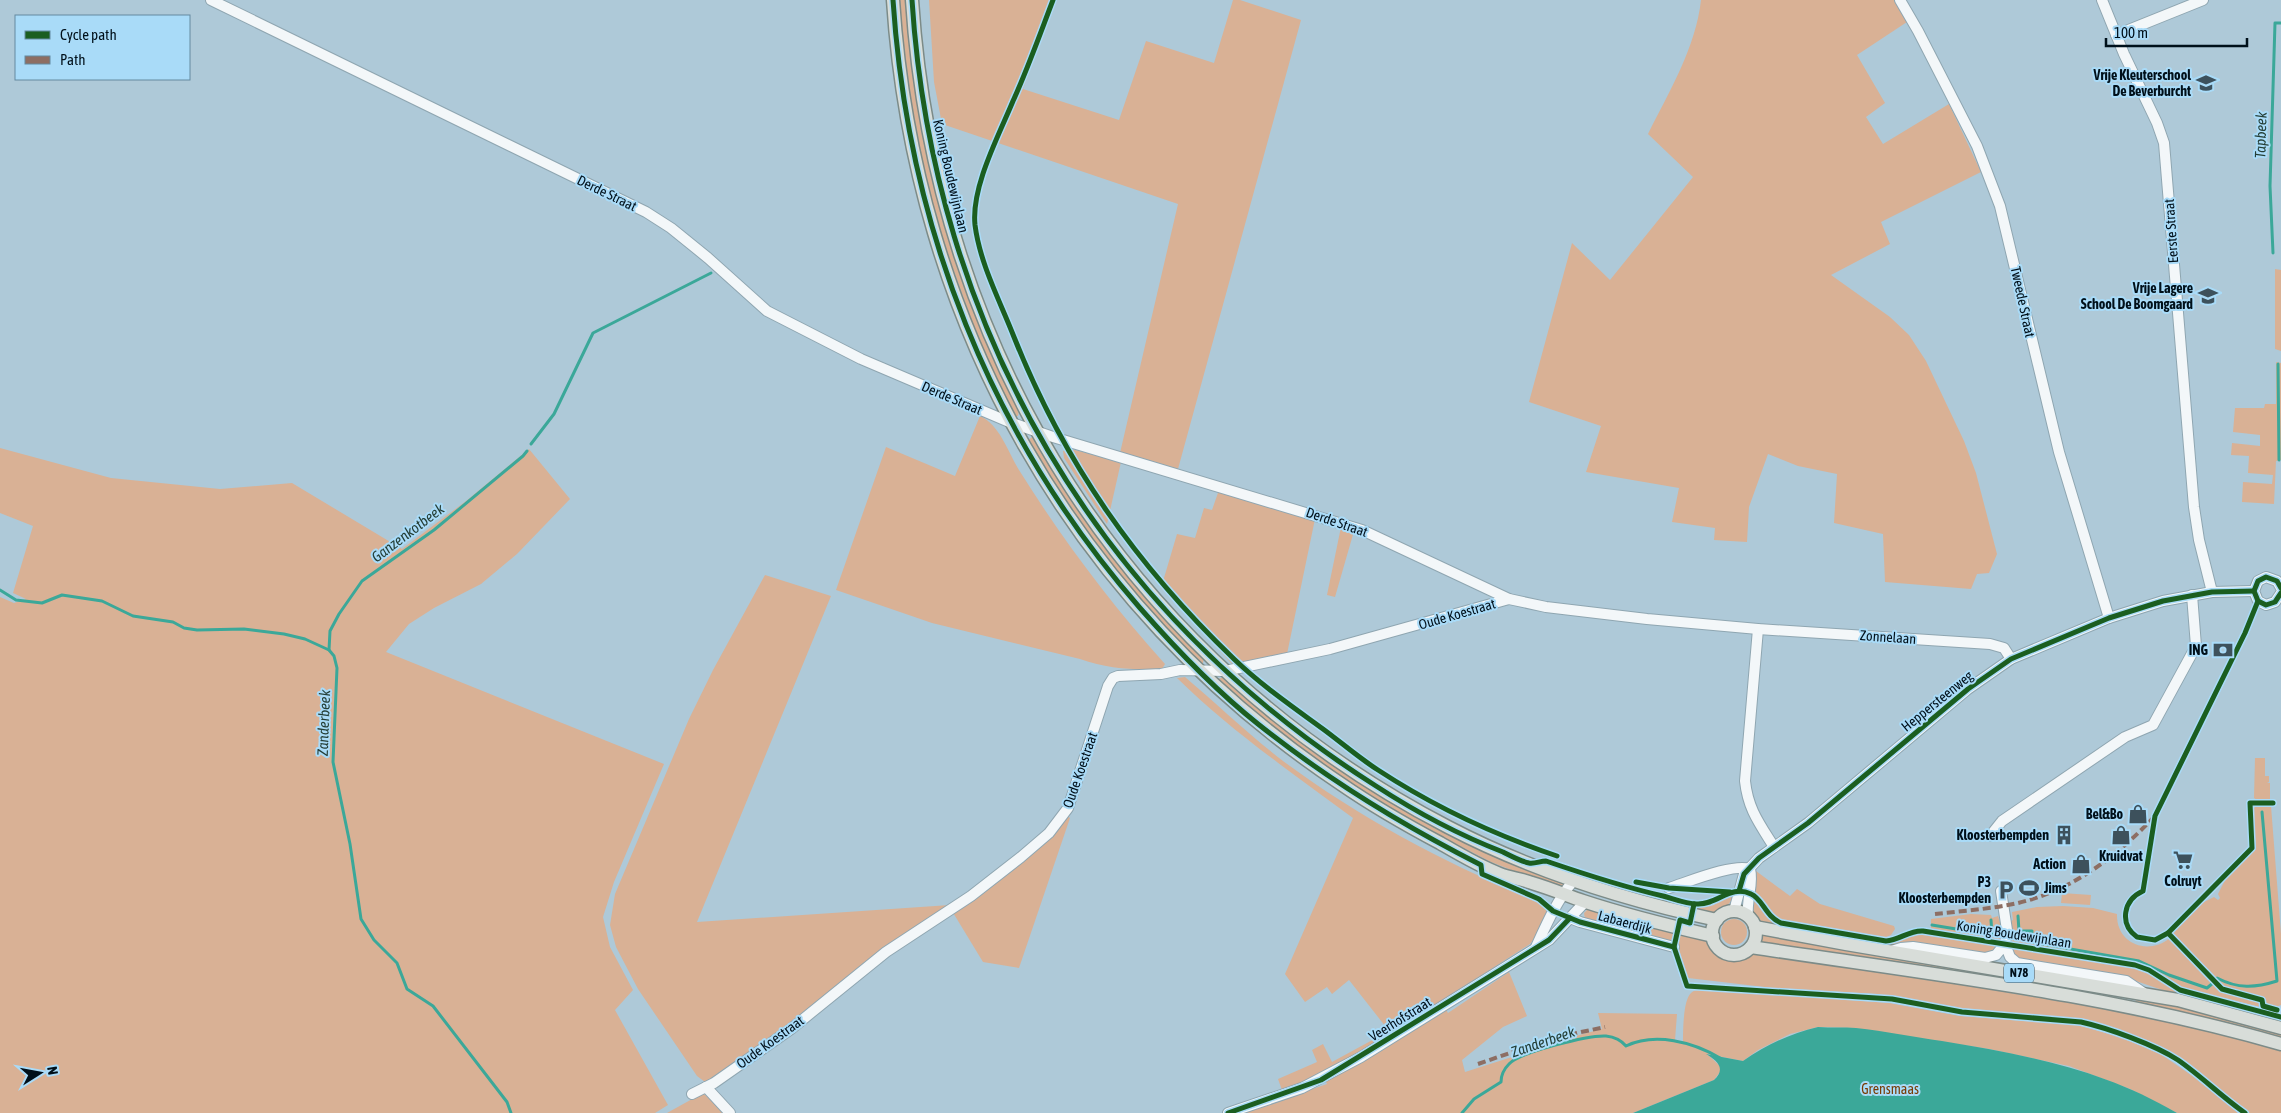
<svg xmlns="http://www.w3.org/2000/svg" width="2281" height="1113" font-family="'Asap Condensed',sans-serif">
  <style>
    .green { fill: #d9b195 }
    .water { fill: #3ba899 }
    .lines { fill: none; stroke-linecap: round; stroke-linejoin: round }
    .stream { stroke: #3ba899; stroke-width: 3 }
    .minor-casing { stroke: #8fa6b1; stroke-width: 12 }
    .major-casing { stroke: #7c8b88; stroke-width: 15 }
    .minor { stroke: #f3f7f9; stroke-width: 10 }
    .major { stroke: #d8ddd9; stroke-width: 12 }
    .quiet { stroke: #8d6e63; stroke-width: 4; stroke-dasharray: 8 4; stroke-linecap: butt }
    .cycleway-casing { stroke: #a9dbf8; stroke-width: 8 }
    .cycleway { stroke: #1b5e20; stroke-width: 5 }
    .labels { text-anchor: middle; stroke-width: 4; stroke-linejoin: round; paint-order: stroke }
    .shield { fill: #a9dbf8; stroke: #334d5d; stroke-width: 1 }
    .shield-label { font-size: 12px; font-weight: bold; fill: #00101a }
    .poi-label { font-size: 14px; font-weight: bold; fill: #00101a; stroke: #a9dbf8; text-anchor: end }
    .street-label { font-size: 14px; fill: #00101a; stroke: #a9dbf8 }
    .park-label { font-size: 14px; fill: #783a03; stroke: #a9dbf8 }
    .water-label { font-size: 15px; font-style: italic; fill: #243e36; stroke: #a9dbf8 }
  </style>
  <rect width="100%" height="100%" fill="#aec9d8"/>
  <g class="green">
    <path d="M898 0H907C915 99 932 195 966 289 980 331 1000 371 1019 411L1018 416H1014L986 360 930 205 908 90Z"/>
    <path d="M929 0H1057L1023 89 1119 120 1146 41 1214 63 1233 0H1240L1301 20 1178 469 1120 453 1178 204 942 124 934 82Z"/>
    <path d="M1701 0H1894L1907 22 1857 55 1885 103 1866 117 1883 144 1949 104 1981 172 1881 222 1890 244 1831 275 1890 317 1909 335 1926 361 1964 441 1976 473 1997 554 1989 573 1977 574 1971 589 1885 582 1883 534 1834 523 1837 474 1798 466 1768 454 1749 507 1747 542 1714 540 1715 528 1672 522 1679 488 1586 472 1601 426 1529 402 1572 243 1610 280 1693 177 1648 134C1669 92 1696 47 1701 0Z"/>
    <path d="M2275 269 2281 270V351L2275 349Z"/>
    <path d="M2276 362 2281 363V460L2276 461 2274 504 2242 502 2243 482 2272 484 2273 475 2248 473 2249 456 2231 455 2232 443 2260 446V435L2233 432 2235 408H2264L2265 404H2276Z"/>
    <path d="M980 416C1000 425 1008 452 1019 470 1062 539 1111 604 1165 664L1162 669C1133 670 1108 669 1080 659L932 623 836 590 886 447 955 476Z"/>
    <path d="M1032 437 1035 439C1082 519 1138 591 1204 657L1203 663 1198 664 1107 561 1027 441Z"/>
    <path d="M0 448 111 478 220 489 292 483 402 549 466 501 529 449 570 499 517 554 481 584 434 608 409 624 386 652 664 764 614 882 603 917 610 947 633 990 615 1010 668 1105 655 1113H0V597L14 603 26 599 13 593 33 526 0 513Z"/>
    <path d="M1071 449 1121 462 1107 524 1064 458 1063 451Z"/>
    <path d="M1219 490 1315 519 1287 654 1232 664 1161 588 1177 534 1195 538 1204 508 1212 510Z"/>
    <path d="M1341 527 1354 531 1335 597 1327 595Z"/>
    <path d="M765 575 831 596 697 922 950 905 776 1035 711 1080 705 1082 697 1076 638 989 616 947 610 925 615 894 689 719 713 670Z"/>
    <path d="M1185 677C1217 704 1249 735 1283 761 1360 818 1446 864 1535 900L1547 910 1539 932 1530 944 1441 1002 1448 1013 1509 972 1527 1016 1503 1027 1462 1060 1465 1072 1512 1057 1530 1048 1602 1029 1598 1013 1677 1014 1675 1040 1683 1043C1683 1032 1683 1000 1691 993 1695 989 1701 990 1707 989L1889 1003 1960 1016 2077 1025 2120 1037 2162 1055 2194 1077 2238 1113H2177L2130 1089 2069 1066 1989 1049 1854 1028 1818 1027 1790 1034 1758 1050 1743 1061 1707 1054 1720 1066V1072L1714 1080 1633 1113H1242L1327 1084 1322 1074 1282 1090 1278 1079 1317 1062 1312 1050 1323 1044 1332 1062 1389 1031 1349 980 1332 994 1327 987 1305 1002 1285 974 1353 818C1292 773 1231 731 1177 678Z"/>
    <path d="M1224 677 1288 731 1362 784 1446 832 1565 884 1560 889 1491 862 1388 809 1281 736 1218 679Z"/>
    <path d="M2255 758H2265V776H2269V782L2267 783H2270V800H2257L2254 798Z"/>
    <path d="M2256 806H2271L2281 934V1005L2276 1007 2265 1003 2264 998 2223 988 2173 934 2176 926 2198 905 2214 897 2218 900 2220 898 2218 894 2226 878 2256 849 2253 809Z"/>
    <path d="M1066 815 1070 818 1019 968 983 962 952 911Z"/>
    <path d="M1545 861 1618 886 1689 904 1691 908 1683 909 1679 904 1579 876Z"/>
    <path d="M1756 871 1790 896 1797 889 1820 904 1894 926 1895 929 1891 935 1884 938 1781 921C1772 916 1758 900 1754 891 1751 885 1754 877 1756 871Z"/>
    <path d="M1735 893C1728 912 1713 915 1695 911L1698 906 1713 903Z"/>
    <path d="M2062 893 2091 895 2090 905 2061 903Z"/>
    <path d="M1752 896 1767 916 1781 925 1885 943C1898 944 1907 934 1920 933L1999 945 1988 954 1895 947 1761 924 1752 911Z"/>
    <path d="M2063 906 2093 908 2117 914C2116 944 2148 956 2170 938L2221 992 2260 1002V1007L2182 988 2154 970 2140 964 2010 942 2011 921 2013 920 2012 912 2037 907Z"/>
    <path d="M1588 909 1675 930 1671 941 1585 919 1584 913Z"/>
    <path d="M1971 914 1991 915 1992 918 1998 916 2002 929 2001 941 1931 930V919Z"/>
    <circle cx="1734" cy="932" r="13"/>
    <path d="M1680 931 1704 938 1717 952 1729 958 1739 959 1751 953 1837 963 2052 1000 2131 1011 2281 1049V1113H2249L2171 1054 2123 1033 2080 1019 1950 1007 1878 994 1773 988 1688 978C1676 967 1676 946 1680 931Z"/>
    <path d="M1762 934 2128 998 2086 991 2083 995 1760 942Z"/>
    <path d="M2010 947 2140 968 2179 991 2281 1019V1024L2174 994 2130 979 2024 961 2014 956Z"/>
    <path d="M2137 996 2281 1032V1041L2135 1003Z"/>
    <path d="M703 1093 725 1113H667Z"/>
  </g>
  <path class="water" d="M1818 1027C1831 1028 1844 1027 1856 1028 1885 1031 1914 1037 1942 1041 2026 1055 2103 1069 2177 1113H1633L1714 1080C1727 1068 1716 1060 1706 1054L1743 1061C1767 1044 1790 1034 1818 1027Z"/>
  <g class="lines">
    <g class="stream">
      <path d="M2273 253 2270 186 2275 23H2281"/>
      <path d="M2278 364 2279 460"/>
      <path d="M531 444 554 414 593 333 711 273"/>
      <path d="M0 590 16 600 42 603 62 595 102 601 133 616 173 622 184 628 197 630 244 629 284 634 305 639 329 650 334 656 337 668 333 762 350 844 361 919 374 940 397 963 407 989 433 1006 507 1102 511 1113"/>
      <path d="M329 650 330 631 339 614 362 581 434 530 523 456 527 451"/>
      <path d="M2018 916 2019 931H2032L2031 942 2139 961 2169 975 2207 988 2213 983"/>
      <path d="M1932 925 1992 935 1991 920"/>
      <path d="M2216 979 2217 978C2238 989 2255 988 2277 981L2262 812"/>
      <path d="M1462 1113 1474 1099 1501 1082C1501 1075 1504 1069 1509 1064 1520 1052 1589 1035 1606 1036 1615 1037 1621 1040 1626 1046 1655 1032 1693 1042 1720 1058"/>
    </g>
    <defs>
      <g id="minor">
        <path d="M211 0 646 212 671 228 708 258 767 311 861 359 1009 422 1053 437 1362 530 1509 599 1546 607 1647 619 1758 629 1990 644 2004 648 2011 659"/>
        <path d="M1900 0 1918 31 1977 146 2000 206 2059 452 2109 618"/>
        <path d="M2102 0 2124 54 2157 123 2164 143 2194 507 2199 540 2212 592"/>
        <path d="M2116 35 2203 0"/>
        <path d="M2281 588 2277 581 2266 577 2258 581 2254 591 2258 601 2266 605 2275 602 2281 593"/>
        <path d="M1758 629 1745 781C1748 809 1759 823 1774 847"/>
        <path d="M1990 836 2002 821 2125 737 2153 725 2196 646 2192 595"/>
        <path d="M1669 888C1688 882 1734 863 1750 869"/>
        <path d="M2001 891 2007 930 2005 944"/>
        <path d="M1734 911 1744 874 1759 858 1808 823 1968 689 2011 659 2109 618 2163 601 2212 592 2254 591"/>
        <path d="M1748 916C1746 900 1754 884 1750 869"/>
        <path d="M1570 918 1580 922 1674 947"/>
        <path d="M1536 947C1547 923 1557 900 1574 880"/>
        <path d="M1891 951 1901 948 1913 947 1985 958 1996 955 2005 944 2010 957 2017 963 2126 981 2145 994"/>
        <path d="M706 1087 730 1113"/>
        <path d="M692 1094 714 1083 791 1029 886 952 971 896 1021 857 1049 833 1068 808 1108 686 1113 678 1118 676 1161 674 1180 670 1225 671 1330 649 1509 599"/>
        <path d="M1228 1113 1302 1088 1361 1057 1549 940 1585 902"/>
      </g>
      <g id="major">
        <path d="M893 0C914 322 1073 605 1341 784 1373 806 1406 825 1440 843 1459 854 1479 866 1500 874 1510 878 1522 879 1532 883 1549 888 1566 895 1583 901 1625 915 1670 926 1713 936"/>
        <path d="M912 0C935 356 1130 662 1448 827 1532 871 1625 900 1717 920"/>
        <circle cx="1734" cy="933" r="22"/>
        <path d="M1755 927 1846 944 2178 1000 2281 1028"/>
        <path d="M1751 947C1928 974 2108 994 2281 1044"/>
      </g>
    </defs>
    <use href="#minor" class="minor-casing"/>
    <use href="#major" class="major-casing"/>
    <use href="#minor" class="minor"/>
    <use href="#major" class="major"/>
    <g class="quiet">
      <path d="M1935 914C1962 911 1991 909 2018 903 2073 890 2116 857 2154 817"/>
      <path d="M1478 1064 1553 1038 1605 1027"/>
    </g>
    <defs>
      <g id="cycleway">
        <path d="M893 0C908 227 990 436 1140 608 1176 649 1215 690 1258 724 1327 779 1402 825 1481 865L1482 874 1539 899 1553 911 1580 922 1674 947"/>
        <path d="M912 0C933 328 1098 610 1376 786 1416 812 1459 835 1503 852 1511 856 1520 861 1529 863 1535 864 1540 861 1546 861 1584 874 1624 887 1663 896 1674 899 1686 904 1697 904 1718 905 1730 884 1751 894 1763 899 1765 916 1781 923L1886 941C1900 940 1909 930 1923 931L2135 965 2149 970 2180 990 2281 1017"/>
        <path d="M1053 0C1040 34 1028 68 1013 101 999 135 971 187 975 225 980 264 1000 301 1014 337 1064 463 1137 566 1234 659 1261 685 1293 707 1323 729 1342 743 1359 758 1378 770 1433 806 1495 835 1557 856"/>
        <path d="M2281 588 2277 581 2266 577 2258 581 2254 591 2258 601 2266 605 2275 602 2281 593"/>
        <path d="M2273 803H2250L2252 848 2168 933 2222 989 2262 1000 2263 1006 2277 1010"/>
        <path d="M1636 882 1669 888 1730 892"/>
        <path d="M1739 891 1744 874 1759 858 1808 823 1968 689 2011 659 2109 618 2163 601 2212 592 2254 591"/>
        <path d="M1694 904 1690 923 1680 920 1674 947 1687 986 1892 999 1962 1012 2081 1022C2108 1028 2155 1045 2178 1060 2201 1076 2222 1097 2245 1113"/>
        <path d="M2168 933 2155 940 2137 937C2119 924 2123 900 2143 891L2155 816 2245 633 2258 601"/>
        <path d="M1228 1113 1321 1080 1549 940 1570 918"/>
      </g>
    </defs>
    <use href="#cycleway" class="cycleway-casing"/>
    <use href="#cycleway" class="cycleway"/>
  </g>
  <defs>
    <symbol id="school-bare" viewBox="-9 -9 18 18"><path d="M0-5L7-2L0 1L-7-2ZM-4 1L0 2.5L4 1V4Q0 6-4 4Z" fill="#3d515c" stroke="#a9dbf8" stroke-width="2.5" paint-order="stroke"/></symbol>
    <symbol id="bank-bare" viewBox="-9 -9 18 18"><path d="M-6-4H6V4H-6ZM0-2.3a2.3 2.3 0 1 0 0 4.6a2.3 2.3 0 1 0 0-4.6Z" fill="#3d515c" stroke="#a9dbf8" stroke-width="2.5" paint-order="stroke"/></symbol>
    <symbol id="shop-bare" viewBox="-9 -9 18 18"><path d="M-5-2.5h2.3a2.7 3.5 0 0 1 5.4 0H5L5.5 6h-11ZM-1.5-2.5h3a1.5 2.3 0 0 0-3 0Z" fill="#3d515c" stroke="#a9dbf8" stroke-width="2.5" paint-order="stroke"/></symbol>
    <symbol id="building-bare" viewBox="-9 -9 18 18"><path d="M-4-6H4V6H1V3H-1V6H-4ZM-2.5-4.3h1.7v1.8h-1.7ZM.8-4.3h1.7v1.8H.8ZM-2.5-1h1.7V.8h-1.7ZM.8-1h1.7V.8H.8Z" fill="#3d515c" stroke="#a9dbf8" stroke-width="2.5" paint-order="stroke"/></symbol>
    <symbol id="supermarket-bare" viewBox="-9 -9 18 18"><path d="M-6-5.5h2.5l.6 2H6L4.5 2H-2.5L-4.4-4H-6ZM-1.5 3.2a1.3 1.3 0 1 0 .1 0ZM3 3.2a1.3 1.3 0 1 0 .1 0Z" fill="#3d515c" stroke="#a9dbf8" stroke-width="2.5" paint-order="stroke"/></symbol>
    <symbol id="stadium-bare" viewBox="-9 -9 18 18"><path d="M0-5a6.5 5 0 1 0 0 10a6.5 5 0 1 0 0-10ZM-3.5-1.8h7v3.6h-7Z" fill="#3d515c" stroke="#a9dbf8" stroke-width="2.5" paint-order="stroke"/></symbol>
    <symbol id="parking-bare" viewBox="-9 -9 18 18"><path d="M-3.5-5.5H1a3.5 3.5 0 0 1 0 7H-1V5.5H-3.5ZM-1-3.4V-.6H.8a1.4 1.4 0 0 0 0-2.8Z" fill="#3d515c" stroke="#a9dbf8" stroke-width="2.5" paint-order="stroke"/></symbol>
  </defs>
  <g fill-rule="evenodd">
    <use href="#school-bare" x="2192" y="69" width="28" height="28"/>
    <use href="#school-bare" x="2194" y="282" width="28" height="28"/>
    <use href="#bank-bare" x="2209" y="636" width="28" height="28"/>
    <use href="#shop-bare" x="2124" y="800" width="28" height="28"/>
    <use href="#building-bare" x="2050" y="821" width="28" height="28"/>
    <use href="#shop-bare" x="2107" y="821" width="28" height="28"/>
    <use href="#supermarket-bare" x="2169" y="846" width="28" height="28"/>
    <use href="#shop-bare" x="2067" y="850" width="28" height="28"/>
    <use href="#stadium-bare" x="2015" y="874" width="28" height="28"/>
    <use href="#parking-bare" x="1992" y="876" width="28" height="28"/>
  </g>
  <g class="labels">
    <rect class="shield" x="2004" y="963.5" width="30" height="19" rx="4"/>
    <g class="shield-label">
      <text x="2019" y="977">N78</text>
    </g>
    <g class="poi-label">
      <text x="2191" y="80">Vrije Kleuterschool<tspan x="2191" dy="16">De Beverburcht</tspan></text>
      <text x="2193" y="293">Vrije Lagere<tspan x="2193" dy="16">School De Boomgaard</tspan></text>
      <text x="2208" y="655">ING</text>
      <text x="2123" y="819">Bel&amp;Bo</text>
      <text x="2049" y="840">Kloosterbempden</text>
      <text x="2121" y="861" text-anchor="middle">Kruidvat</text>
      <text x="2066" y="869">Action</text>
      <text x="2183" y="886" text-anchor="middle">Colruyt</text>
      <text x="1991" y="887">P3<tspan x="1991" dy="16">Kloosterbempden</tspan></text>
      <text x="2044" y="893" text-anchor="start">Jims</text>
    </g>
    <g class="street-label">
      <text transform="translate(951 176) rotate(77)" y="5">Koning Boudewijnlaan</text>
      <text transform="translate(607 193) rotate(26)" y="5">Derde Straat</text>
      <text transform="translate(2171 231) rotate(-94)" y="5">Eerste Straat</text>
      <text transform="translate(2023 302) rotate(78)" y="5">Tweede Straat</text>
      <text transform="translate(952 398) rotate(23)" y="5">Derde Straat</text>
      <text transform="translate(1337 522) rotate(19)" y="5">Derde Straat</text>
      <text transform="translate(1457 614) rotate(-16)" y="5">Oude Koestraat</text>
      <text transform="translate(1888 637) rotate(4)" y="5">Zonnelaan</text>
      <text transform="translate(1937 701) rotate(-39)" y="5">Heppersteenweg</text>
      <text transform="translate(1080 770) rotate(-71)" y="5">Oude Koestraat</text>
      <text transform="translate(1625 922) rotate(15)" y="5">Labaerdijk</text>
      <text transform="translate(2014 934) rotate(9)" y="5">Koning Boudewijnlaan</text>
      <text transform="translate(1400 1019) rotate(-32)" y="5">Veerhofstraat</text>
      <text transform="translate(770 1042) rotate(-36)" y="5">Oude Koestraat</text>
    </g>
    <g class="park-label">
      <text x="1890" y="1094">Grensmaas</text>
    </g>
    <g class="water-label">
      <text transform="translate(2261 135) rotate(-88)" y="5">Tapbeek</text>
      <text transform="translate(408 533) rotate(-37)" y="5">Ganzenkotbeek</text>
      <text transform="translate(324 723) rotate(-88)" y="5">Zanderbeek</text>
      <text transform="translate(1543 1042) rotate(-19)" y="5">Zanderbeek</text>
    </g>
  </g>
  <rect x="15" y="15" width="175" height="65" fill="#a9dbf8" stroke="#658a9f"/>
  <rect x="25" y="31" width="25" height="8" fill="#1b5e20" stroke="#658a9f"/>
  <text x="60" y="40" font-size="15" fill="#00101a">Cycle path</text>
  <rect x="25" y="56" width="25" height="8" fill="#8d6e63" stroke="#658a9f"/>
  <text x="60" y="65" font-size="15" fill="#00101a">Path</text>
  <g transform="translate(40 1073) rotate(79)" stroke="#a9dbf8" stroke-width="4" paint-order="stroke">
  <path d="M0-4L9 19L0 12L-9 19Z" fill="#00101a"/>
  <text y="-8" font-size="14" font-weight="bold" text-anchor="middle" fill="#00101a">N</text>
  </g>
  <path d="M2106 38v8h141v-8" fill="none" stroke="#00101a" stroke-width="2.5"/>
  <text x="2114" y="38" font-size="15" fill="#00101a" stroke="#a9dbf8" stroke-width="4" paint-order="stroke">100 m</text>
</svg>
